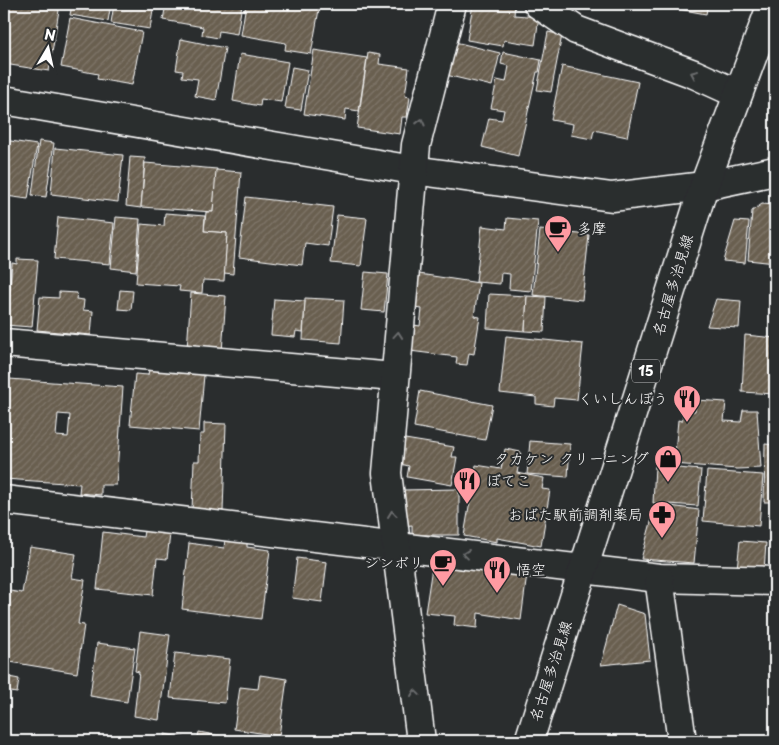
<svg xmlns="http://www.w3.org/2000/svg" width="779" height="745" font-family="'Playpen Sans','Klee One',sans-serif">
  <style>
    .building { fill: url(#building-hatch); stroke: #fff; fill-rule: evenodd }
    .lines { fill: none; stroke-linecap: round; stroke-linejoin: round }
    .minor-casing { stroke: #fff; stroke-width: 31 }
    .major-casing { stroke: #fff; stroke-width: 31 }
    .minor { stroke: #2a2d2e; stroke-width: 28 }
    .major { stroke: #2a2d2e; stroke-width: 28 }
    .oneway { stroke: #6a6c6d }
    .labels { text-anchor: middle; stroke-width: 4; stroke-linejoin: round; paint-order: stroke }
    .shield { fill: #2a2d2e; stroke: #bfc0c0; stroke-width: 1 }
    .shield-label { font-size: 14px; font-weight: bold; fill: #fff }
    .poi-label { font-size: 15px; fill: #fff; stroke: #2a2d2e; text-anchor: end }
    .street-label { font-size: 15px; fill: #fff; stroke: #2a2d2e }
  </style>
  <defs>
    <pattern id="building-hatch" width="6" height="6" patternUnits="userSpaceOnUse" patternTransform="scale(1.25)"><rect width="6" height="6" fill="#695f50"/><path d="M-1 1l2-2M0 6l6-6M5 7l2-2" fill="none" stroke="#80776a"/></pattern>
  </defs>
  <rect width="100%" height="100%" fill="#2a2d2e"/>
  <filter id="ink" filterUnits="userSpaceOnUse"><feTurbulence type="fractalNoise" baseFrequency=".02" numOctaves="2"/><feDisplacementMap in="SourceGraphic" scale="10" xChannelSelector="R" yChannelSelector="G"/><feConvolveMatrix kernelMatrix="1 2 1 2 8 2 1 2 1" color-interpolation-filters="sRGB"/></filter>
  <g filter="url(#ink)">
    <g class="building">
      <path d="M4 4H60L49 71 4 64Z"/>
      <path d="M72 4H111L108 21 70 15Z"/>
      <path d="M114 4H154L150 29 111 23Z"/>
      <path d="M166 4H242L237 34 219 31 218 38 202 35 203 27 163 20Z"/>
      <path d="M246 4H320L311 54 285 50 286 43 241 35Z"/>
      <path d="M410 4H433L432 8Z"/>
      <path d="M473 4H515L514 15 539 17 535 45 504 40 503 46 467 40Z"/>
      <path d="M651 4H708L706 14Z"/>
      <path d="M70 18 142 32 132 85 97 79 98 74 61 67Z"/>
      <path d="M548 32 562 35 551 92 537 90Z"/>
      <path d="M181 39 225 48 216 100 195 96 198 79 182 77 183 71 176 70Z"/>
      <path d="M455 42 500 53 492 86 446 75Z"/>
      <path d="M314 50 367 58 359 111 346 109 345 120 304 114Z"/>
      <path d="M503 52 541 60 539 72H537L518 156 482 147 489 118 502 120 504 110 491 108 497 80 506 82 509 66 501 64Z"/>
      <path d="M368 53 380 55 379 64 409 68 405 96 410 97 407 117H402L400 134 357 128Z"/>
      <path d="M240 54 288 62 281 102 261 99 260 106 233 101Z"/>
      <path d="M562 66 638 82 627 137 594 130 592 139 571 135 573 124 551 120Z"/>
      <path d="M292 67 308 70 301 110 285 108Z"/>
      <path d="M4 140 37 145 28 199 6 196 4 202Z"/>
      <path d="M39 141 54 143 46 197 32 195Z"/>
      <path d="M55 148 123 155 118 202 51 194Z"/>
      <path d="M130 157 145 158 141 208 126 206Z"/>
      <path d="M145 163 217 169 213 212 141 207Z"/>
      <path d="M216 170 241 172 233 274 224 273 227 233 204 231 206 212H213Z"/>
      <path d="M246 197 333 207 328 246 305 243 302 265 239 257Z"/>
      <path d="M762 204 775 205V263L748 260 752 211Z"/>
      <path d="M165 213 205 216 204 231 227 233 224 281 203 280 202 293 179 291 180 286 136 283 141 224 164 226Z"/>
      <path d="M337 215 367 218 361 266 331 263Z"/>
      <path d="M58 217 114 223 110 264 54 259Z"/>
      <path d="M116 217 140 219 136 271 111 268Z"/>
      <path d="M507 218 538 221 531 291 509 289 510 274 501 273 500 284 476 282 482 226 506 229Z"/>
      <path d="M735 221 749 222 745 263 723 261Z"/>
      <path d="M540 230 589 235 582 300 533 295Z"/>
      <path d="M17 259 38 260 32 327 4 325V296L9 297 12 263 17 264Z"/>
      <path d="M365 272 388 274 384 312 361 310Z"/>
      <path d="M419 274 479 283 474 316 480 317 474 354 469 353 467 365 456 364 457 357 410 351 414 325 420 326 422 309 414 308Z"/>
      <path d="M120 290 133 291 131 310 118 309Z"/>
      <path d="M59 292 77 293 76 299 84 300 83 310 93 311 91 335 37 330 40 297 59 298Z"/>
      <path d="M191 293 226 296 222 352 187 349Z"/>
      <path d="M489 294 527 296 525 331 487 328Z"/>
      <path d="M527 296 546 297 544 332 525 331Z"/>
      <path d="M305 298 344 300 341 343 303 340Z"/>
      <path d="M274 299 305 301 303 332 296 331 295 337 271 335Z"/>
      <path d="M716 299 741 301 739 328 707 326Z"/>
      <path d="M745 335 775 338V394L742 392Z"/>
      <path d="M506 336 583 344 577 400 554 398 553 406 536 404V397L500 393Z"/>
      <path d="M149 370 204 375 199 431 130 425 135 374 148 375Z"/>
      <path d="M9 379 123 387 116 485H101V495L79 493 80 484 4 479ZM58 414 70 415 68 437 56 436Z"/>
      <path d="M4 383 6 384 4 406Z"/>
      <path d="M420 391 492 405 485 440 414 427Z"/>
      <path d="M696 400 726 402 724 421 741 422 743 410H757L761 468 737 469 674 464 678 420 682 421 683 413 695 411Z"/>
      <path d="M204 423 226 424 223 511 192 510 194 461H199L200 434H204Z"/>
      <path d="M405 439 454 447 452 457H457L452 485 407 477 409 466 400 464Z"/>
      <path d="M530 441 570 444 568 477 527 474Z"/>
      <path d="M765 444 775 445V502H764Z"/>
      <path d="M505 449 521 452 517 473 544 478 542 489 550 490 541 546 497 538V542L464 536 476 465 501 469Z"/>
      <path d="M655 466 701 470 698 506 653 503Z"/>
      <path d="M707 471 763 475 759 526 703 521Z"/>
      <path d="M459 489V535H412V525L403 526 402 490Z"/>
      <path d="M656 504 699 510 694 563 641 559Z"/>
      <path d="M144 531 170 534 167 559 157 558 153 595 97 589 103 532 143 537Z"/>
      <path d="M225 540 247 543V547L270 550 261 619 182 609 189 543 224 548Z"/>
      <path d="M740 541 766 543 764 571 737 569Z"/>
      <path d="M30 547 76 554 72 578 85 580 78 624 84 625 77 673 4 661V590L22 593Z"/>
      <path d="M297 558 327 562 322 602 292 598Z"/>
      <path d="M433 561 527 574 521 620 478 613 477 628 454 625 455 616 425 613Z"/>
      <path d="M617 605 645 614 650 660 601 665Z"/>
      <path d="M140 631 170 635 159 720 134 716 139 672 135 671Z"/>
      <path d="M97 643 135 648 127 702 90 696Z"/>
      <path d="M175 653 230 659 225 703 170 698Z"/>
      <path d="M260 675 287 679 279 736 234 729 240 687 258 689Z"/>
      <path d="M4 676 19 679 17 693 4 691Z"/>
      <path d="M199 732 230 738 229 741H164L165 734 197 741Z"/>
      <path d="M239 737 275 741H239Z"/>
    </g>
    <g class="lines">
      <defs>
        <g id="minor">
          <path d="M538 4 576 30 694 74 738 94"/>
          <path d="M4 100 413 170 612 197 704 186 775 171"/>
          <path d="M4 343 394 377"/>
          <path d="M4 500 659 578 775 581"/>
          <path d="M659 578 682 741"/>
          <path d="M421 741 387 473 416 145 452 4"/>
        </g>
        <path id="major" d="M529 741 704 186 772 4"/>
      </defs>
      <use href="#minor" class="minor-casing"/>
      <use href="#major" class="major-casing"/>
      <use href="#minor" class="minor"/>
      <use href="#major" class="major"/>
    </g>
    <defs><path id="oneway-chevron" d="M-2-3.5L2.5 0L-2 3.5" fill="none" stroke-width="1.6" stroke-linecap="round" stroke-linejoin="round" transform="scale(1.25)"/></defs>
    <g class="oneway">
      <use href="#oneway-chevron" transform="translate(694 74) rotate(-157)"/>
      <use href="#oneway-chevron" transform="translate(421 122) rotate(-76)"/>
      <use href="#oneway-chevron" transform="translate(398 335) rotate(-85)"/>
      <use href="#oneway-chevron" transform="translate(392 514) rotate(-97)"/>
      <use href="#oneway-chevron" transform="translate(466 554) rotate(-173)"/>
      <use href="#oneway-chevron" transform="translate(415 693) rotate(-98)"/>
    </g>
  </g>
  <defs>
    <symbol id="cafe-pin" viewBox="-11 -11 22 30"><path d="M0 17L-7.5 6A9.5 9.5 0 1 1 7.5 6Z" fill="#ff9aa2" stroke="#2a2d2e"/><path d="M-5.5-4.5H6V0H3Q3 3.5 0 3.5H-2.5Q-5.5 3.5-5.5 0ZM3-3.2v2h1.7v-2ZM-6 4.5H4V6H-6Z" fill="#111"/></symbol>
    <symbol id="restaurant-pin" viewBox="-11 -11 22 30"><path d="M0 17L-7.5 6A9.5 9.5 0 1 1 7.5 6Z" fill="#ff9aa2" stroke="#2a2d2e"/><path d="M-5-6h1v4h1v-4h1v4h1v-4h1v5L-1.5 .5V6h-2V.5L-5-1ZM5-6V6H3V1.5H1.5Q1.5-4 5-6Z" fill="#111"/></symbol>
    <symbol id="shop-pin" viewBox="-11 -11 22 30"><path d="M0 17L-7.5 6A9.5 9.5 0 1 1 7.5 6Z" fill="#ff9aa2" stroke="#2a2d2e"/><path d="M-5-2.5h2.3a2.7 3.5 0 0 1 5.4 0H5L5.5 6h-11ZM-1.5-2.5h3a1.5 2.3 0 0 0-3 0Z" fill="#111"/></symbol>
    <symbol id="pharmacy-pin" viewBox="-11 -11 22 30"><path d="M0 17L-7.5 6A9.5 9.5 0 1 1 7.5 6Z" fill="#ff9aa2" stroke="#2a2d2e"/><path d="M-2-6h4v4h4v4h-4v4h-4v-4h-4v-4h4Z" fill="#111"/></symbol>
  </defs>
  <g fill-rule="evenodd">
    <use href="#cafe-pin" x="542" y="213" width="32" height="43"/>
    <use href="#restaurant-pin" x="671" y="383" width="32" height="43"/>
    <use href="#shop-pin" x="652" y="443" width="32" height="43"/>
    <use href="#restaurant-pin" x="451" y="465" width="32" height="43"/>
    <use href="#pharmacy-pin" x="646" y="499" width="32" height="43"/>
    <use href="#cafe-pin" x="427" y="547" width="32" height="43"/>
    <use href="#restaurant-pin" x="481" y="554" width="32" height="43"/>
  </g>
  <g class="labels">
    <rect class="shield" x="632" y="359.5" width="28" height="23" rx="4"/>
    <g class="shield-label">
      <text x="646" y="376">15</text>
    </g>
    <g class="poi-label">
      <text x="577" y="234" text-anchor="start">多摩</text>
      <text x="668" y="404">くいしんぼう</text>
      <text x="649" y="464">タカケン クリーニング</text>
      <text x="486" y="486" text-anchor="start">ぼてこ</text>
      <text x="643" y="520">おばた駅前調剤薬局</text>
      <text x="424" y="568">シンボリ</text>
      <text x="516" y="575" text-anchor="start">悟空</text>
    </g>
    <g class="street-label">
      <text transform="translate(673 285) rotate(-73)" y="5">名古屋多治見線</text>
      <text transform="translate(551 671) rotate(-72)" y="5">名古屋多治見線</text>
    </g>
  </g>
  <rect width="779" height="745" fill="none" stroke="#2a2d2e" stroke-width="20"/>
  <rect x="10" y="10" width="759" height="725" fill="none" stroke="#fff" stroke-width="2" filter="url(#ink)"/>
  <g transform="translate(48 48) rotate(9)" stroke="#2a2d2e" stroke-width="4" paint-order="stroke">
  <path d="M0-4L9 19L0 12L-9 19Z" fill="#ffffff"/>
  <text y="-8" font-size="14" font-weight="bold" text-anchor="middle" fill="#ffffff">N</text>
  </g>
</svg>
